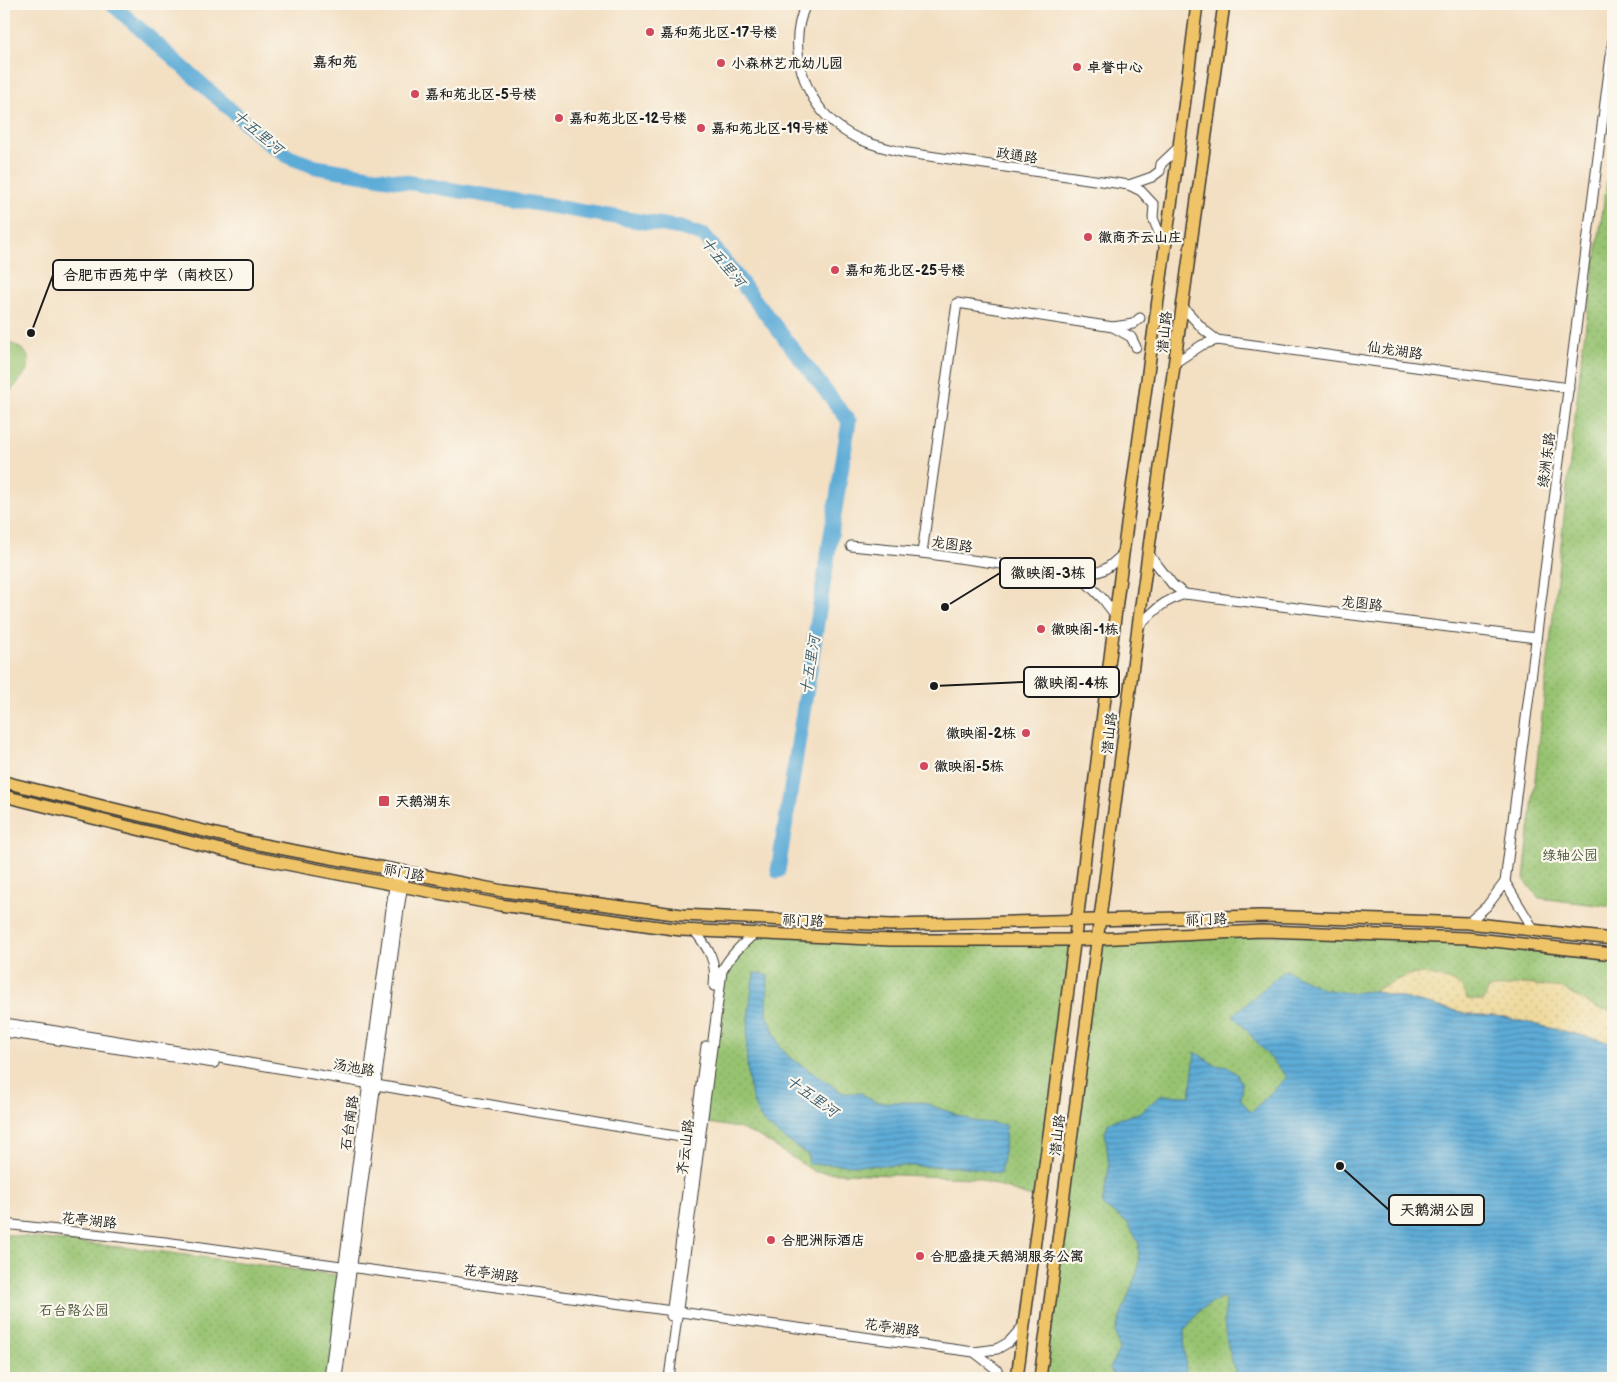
<svg xmlns="http://www.w3.org/2000/svg" width="1617" height="1382" font-family="'Balsamiq Sans','LXGW WenKai TC',sans-serif">
  <style>
    .grass { fill: url(#grass-dots); stroke: #5a7046 }
    .sand { fill: url(#sand-dots); stroke: #857b5d }
    .pitch { fill: #97c371; stroke: #5a7046 }
    .water { fill: url(#water-rules); stroke: #3c647a }
    .lines { fill: none; stroke-linecap: round; stroke-linejoin: round }
    .river { stroke: #5dacd7; stroke-width: 15 }
    .minor-casing { stroke: #3c3935; stroke-width: 11 }
    .major-casing { stroke: #3c3935; stroke-width: 14 }
    .minor { stroke: #fff; stroke-width: 9 }
    .major { stroke: #efc469; stroke-width: 11 }
    .poi-dot { fill: #d1495b; stroke: #fbf7ec; stroke-width: 2 }
    .labels { text-anchor: middle; stroke-width: 4.5; stroke-linejoin: round; paint-order: stroke }
    .poi-label { font-size: 14px; font-weight: bold; fill: #1c1c1c; stroke: #fbf7ec; text-anchor: start }
    .street-label { font-size: 14px; fill: #1c1c1c; stroke: #fbf7ec }
    .park-label { font-size: 14px; fill: #47563a; stroke: #fbf7ec }
    .neighbourhood-label { font-size: 15px; font-weight: bold; fill: #1c1c1c; stroke: #fbf7ec }
    .water-label { font-size: 15px; font-style: italic; fill: #395d70; stroke: #fbf7ec }
    .leader { fill: none; stroke: #1c1c1c; stroke-width: 2 }
    .callout-dot { fill: #1c1c1c; stroke: #fbf7ec; stroke-width: 2 }
    .callout { fill: #fbf7ec; stroke: #1c1c1c; stroke-width: 2 }
    .callout-label { font-size: 15px; text-anchor: middle; font-weight: bold; fill: #1c1c1c }
  </style>
  <defs>
    <pattern id="grass-dots" width="8" height="8" patternUnits="userSpaceOnUse" patternTransform="scale(1.25)"><rect width="8" height="8" fill="#97c371"/><path d="M2 2h.1M6 6h.1" fill="none" stroke="#82a761" stroke-width="1.8" stroke-linecap="round"/></pattern>
    <pattern id="sand-dots" width="8" height="8" patternUnits="userSpaceOnUse" patternTransform="scale(1.25)"><rect width="8" height="8" fill="#eeda9e"/><path d="M2 2h.1M6 6h.1" fill="none" stroke="#ccba88" stroke-width="1.8" stroke-linecap="round"/></pattern>
    <pattern id="water-rules" width="6" height="5" patternUnits="userSpaceOnUse" patternTransform="scale(1.25)"><rect width="6" height="5" fill="#5dacd7"/><path d="M0 2.5h6" fill="none" stroke="#4c8bae"/></pattern>
  </defs>
  <rect width="100%" height="100%" fill="#fbf7ec"/>
  <filter id="ink" filterUnits="userSpaceOnUse"><feTurbulence type="fractalNoise" baseFrequency=".02" numOctaves="2"/><feDisplacementMap in="SourceGraphic" scale="10" xChannelSelector="R" yChannelSelector="G"/><feConvolveMatrix kernelMatrix="1 2 1 2 8 2 1 2 1" color-interpolation-filters="sRGB"/></filter>
  <filter id="wash" filterUnits="userSpaceOnUse"><feTurbulence type="fractalNoise" baseFrequency=".0096" numOctaves="4" result="noise"/><feDisplacementMap in="SourceGraphic" scale="20" xChannelSelector="R" yChannelSelector="G"/><feGaussianBlur stdDeviation="1.12" result="paint"/><feColorMatrix in="noise" values="0 0 0 0 0 0 0 0 0 0 0 0 0 0 0 0 0 1.4 0 .05"/><feComposite in="paint" operator="in"/></filter>
  <g filter="url(#wash)">
    <rect width="100%" height="100%" fill="#f3dfc2"/>
    <g class="grass">
      <path d="M1613 140V907L1539 898 1524 879 1583 345Z"/>
      <path d="M756 932 1075 940 1040 1200 975 1178 815 1172 760 1137 738 1128 702 1122 722 971Z"/>
      <path d="M1350 934 1613 954V1378H1040L1097 938Z"/>
      <path d="M4 1234 43 1239 148 1250 343 1276 329 1378H4Z"/>
    </g>
    <path class="sand" d="M1421 974C1435 975 1448 980 1461 986L1467 999 1484 1001 1488 989 1525 984 1562 988 1596 1008 1613 1011V1043L1504 1017 1469 1014 1373 991 1408 975Z"/>
    <path class="pitch" d="M8 342C48 358 21 377 4 399V344Z"/>
    <g class="water">
      <path d="M1285 970 1323 989 1348 993 1373 991 1469 1014 1504 1017 1613 1043V1378H1237C1232 1360 1225 1340 1224 1320 1224 1312 1228 1305 1223 1297L1201 1309 1184 1331 1186 1378H1114L1110 1368 1119 1349 1115 1332 1138 1269 1139 1244 1128 1223 1102 1205 1109 1167 1105 1132 1109 1122 1141 1112 1161 1095 1190 1096 1195 1052 1215 1065 1228 1067 1237 1074 1242 1084 1241 1100 1251 1112 1287 1077 1233 1015Z"/>
      <path d="M754 973 768 975 767 1014 779 1045 788 1056 843 1093H861L876 1102H922L974 1121 1006 1125 1004 1152 1000 1174 966 1167 809 1164 808 1155C799 1148 767 1128 762 1120 738 1085 748 1013 754 973Z"/>
    </g>
    <g class="lines">
      <path class="river" d="M113 5 267 142 289 157 316 167 681 228 705 236 849 421 778 871"/>
    </g>
  </g>
  <g filter="url(#ink)">
    <g class="lines">
      <defs>
        <g id="minor">
          <path d="M806 4C786 48 804 103 843 130 860 142 882 147 901 152L1129 185"/>
          <path d="M1165 248 1153 218 1154 205 1141 191 1129 185 1152 177 1160 171 1161 164 1179 147"/>
          <path d="M1217 340 1569 388"/>
          <path d="M1136 347 1131 337 1113 327 1133 324 1140 318"/>
          <path d="M1176 362 1202 345 1217 340 1204 330 1182 306"/>
          <path d="M851 546 922 553 1079 575"/>
          <path d="M922 553 957 303 1113 327"/>
          <path d="M1185 594 1536 638"/>
          <path d="M1116 616 1103 599 1079 575C1103 573 1106 570 1123 554"/>
          <path d="M1138 627C1155 610 1161 602 1185 594L1173 585 1148 553"/>
          <path d="M1505 882 1613 40"/>
          <path d="M1468 923 1487 906 1505 882 1534 930"/>
          <path d="M694 930C709 949 717 961 714 986"/>
          <path d="M4 1023C236 1058 468 1103 700 1140"/>
          <path d="M4 1032 214 1063"/>
          <path d="M4 1224 165 1242 974 1352 997 1349 1009 1342 1024 1325"/>
          <path d="M671 1316 706 1046"/>
          <path d="M974 1352 996 1369 1001 1378"/>
          <path d="M329 1378 396 871"/>
          <path d="M337 1378 399 909 405 872"/>
          <path d="M669 1378 722 971C730 955 743 944 756 932"/>
        </g>
        <g id="major">
          <path d="M4 782 253 843 400 871 503 891 682 915 891 925 1261 916 1468 923 1613 939"/>
          <path d="M4 796 250 857 500 905 681 930 890 940H1075L1261 931 1467 938 1613 954"/>
          <path d="M1017 1378 1077 921 1123 554 1179 147 1197 4"/>
          <path d="M1040 1378 1138 627 1224 4"/>
        </g>
      </defs>
      <use href="#minor" class="minor-casing"/>
      <use href="#major" class="major-casing"/>
      <use href="#minor" class="minor"/>
      <use href="#major" class="major"/>
    </g>
  </g>
  <g class="poi-dot">
    <circle cx="650" cy="32" r="5"/>
    <circle cx="721" cy="63" r="5"/>
    <circle cx="1077" cy="67" r="5"/>
    <circle cx="415" cy="94" r="5"/>
    <circle cx="559" cy="118" r="5"/>
    <circle cx="701" cy="128" r="5"/>
    <circle cx="1088" cy="237" r="5"/>
    <circle cx="835" cy="270" r="5"/>
    <circle cx="1041" cy="629" r="5"/>
    <circle cx="1026" cy="733" r="5"/>
    <circle cx="924" cy="766" r="5"/>
    <rect x="378" y="795" width="12" height="12" rx="2.5"/>
    <circle cx="771" cy="1240" r="5"/>
    <circle cx="920" cy="1256" r="5"/>
  </g>
  <g class="labels">
    <g class="poi-label">
      <text x="660" y="37">嘉和苑北区-17号楼</text>
      <text x="731" y="68">小森林艺术幼儿园</text>
      <text x="1087" y="72">卓誉中心</text>
      <text x="425" y="99">嘉和苑北区-5号楼</text>
      <text x="569" y="123">嘉和苑北区-12号楼</text>
      <text x="711" y="133">嘉和苑北区-19号楼</text>
      <text x="1098" y="242">徽商齐云山庄</text>
      <text x="845" y="275">嘉和苑北区-25号楼</text>
      <text x="1051" y="634">徽映阁-1栋</text>
      <text x="1016" y="738" text-anchor="end">徽映阁-2栋</text>
      <text x="934" y="771">徽映阁-5栋</text>
      <text x="395" y="806">天鹅湖东</text>
      <text x="781" y="1245">合肥洲际酒店</text>
      <text x="930" y="1261">合肥盛捷天鹅湖服务公寓</text>
    </g>
    <g class="street-label">
      <text transform="translate(1017 155) rotate(8)" y="5">政通路</text>
      <text transform="translate(1164 332) rotate(-84)" y="5">潜山路</text>
      <text transform="translate(1395 350) rotate(8)" y="5">仙龙湖路</text>
      <text transform="translate(1546 460) rotate(-83)" y="5">绿洲东路</text>
      <text transform="translate(952 544) rotate(8)" y="5">龙图路</text>
      <text transform="translate(1362 603) rotate(7)" y="5">龙图路</text>
      <text transform="translate(1109 733) rotate(-83)" y="5">潜山路</text>
      <text transform="translate(404 872) rotate(11)" y="5">祁门路</text>
      <text transform="translate(1206 919) rotate(-2)" y="5">祁门路</text>
      <text transform="translate(803 920) rotate(3)" y="5">祁门路</text>
      <text transform="translate(354 1067) rotate(10)" y="5">汤池路</text>
      <text transform="translate(349 1123) rotate(-82)" y="5">石台南路</text>
      <text transform="translate(1057 1135) rotate(-83)" y="5">潜山路</text>
      <text transform="translate(685 1147) rotate(-83)" y="5">齐云山路</text>
      <text transform="translate(89 1220) rotate(6)" y="5">花亭湖路</text>
      <text transform="translate(491 1273) rotate(8)" y="5">花亭湖路</text>
      <text transform="translate(892 1327) rotate(8)" y="5">花亭湖路</text>
    </g>
    <g class="park-label">
      <text x="1570" y="860">绿轴公园</text>
      <text x="74" y="1315">石台路公园</text>
    </g>
    <g class="neighbourhood-label">
      <text x="335" y="67">嘉和苑</text>
    </g>
    <g class="water-label">
      <text transform="translate(258 132) rotate(40)" y="5">十五里河</text>
      <text transform="translate(723 262) rotate(50)" y="5">十五里河</text>
      <text transform="translate(810 665) rotate(-81)" y="5">十五里河</text>
      <text transform="translate(812 1096) rotate(36)" y="5">十五里河</text>
    </g>
  </g>
  <path class="leader" d="M31 333L53 275M945 607L1000 573M934 686L1024 682M1340 1166L1389 1210"/>
  <g class="callout-dot">
    <circle cx="31" cy="333" r="5"/>
    <circle cx="945" cy="607" r="5"/>
    <circle cx="934" cy="686" r="5"/>
    <circle cx="1340" cy="1166" r="5"/>
  </g>
  <g class="callout">
    <rect x="53" y="260" width="200" height="30" rx="5"/>
    <rect x="1000" y="558" width="95" height="30" rx="5"/>
    <rect x="1024" y="667" width="95" height="30" rx="5"/>
    <rect x="1389" y="1195" width="95" height="30" rx="5"/>
  </g>
  <g class="callout-label">
    <text x="153" y="280">合肥市西苑中学（南校区）</text>
    <text x="1048" y="578">徽映阁-3栋</text>
    <text x="1071" y="688">徽映阁-4栋</text>
    <text x="1437" y="1215">天鹅湖公园</text>
  </g>
  <rect width="1617" height="1382" fill="none" stroke="#fbf7ec" stroke-width="20"/>
</svg>
